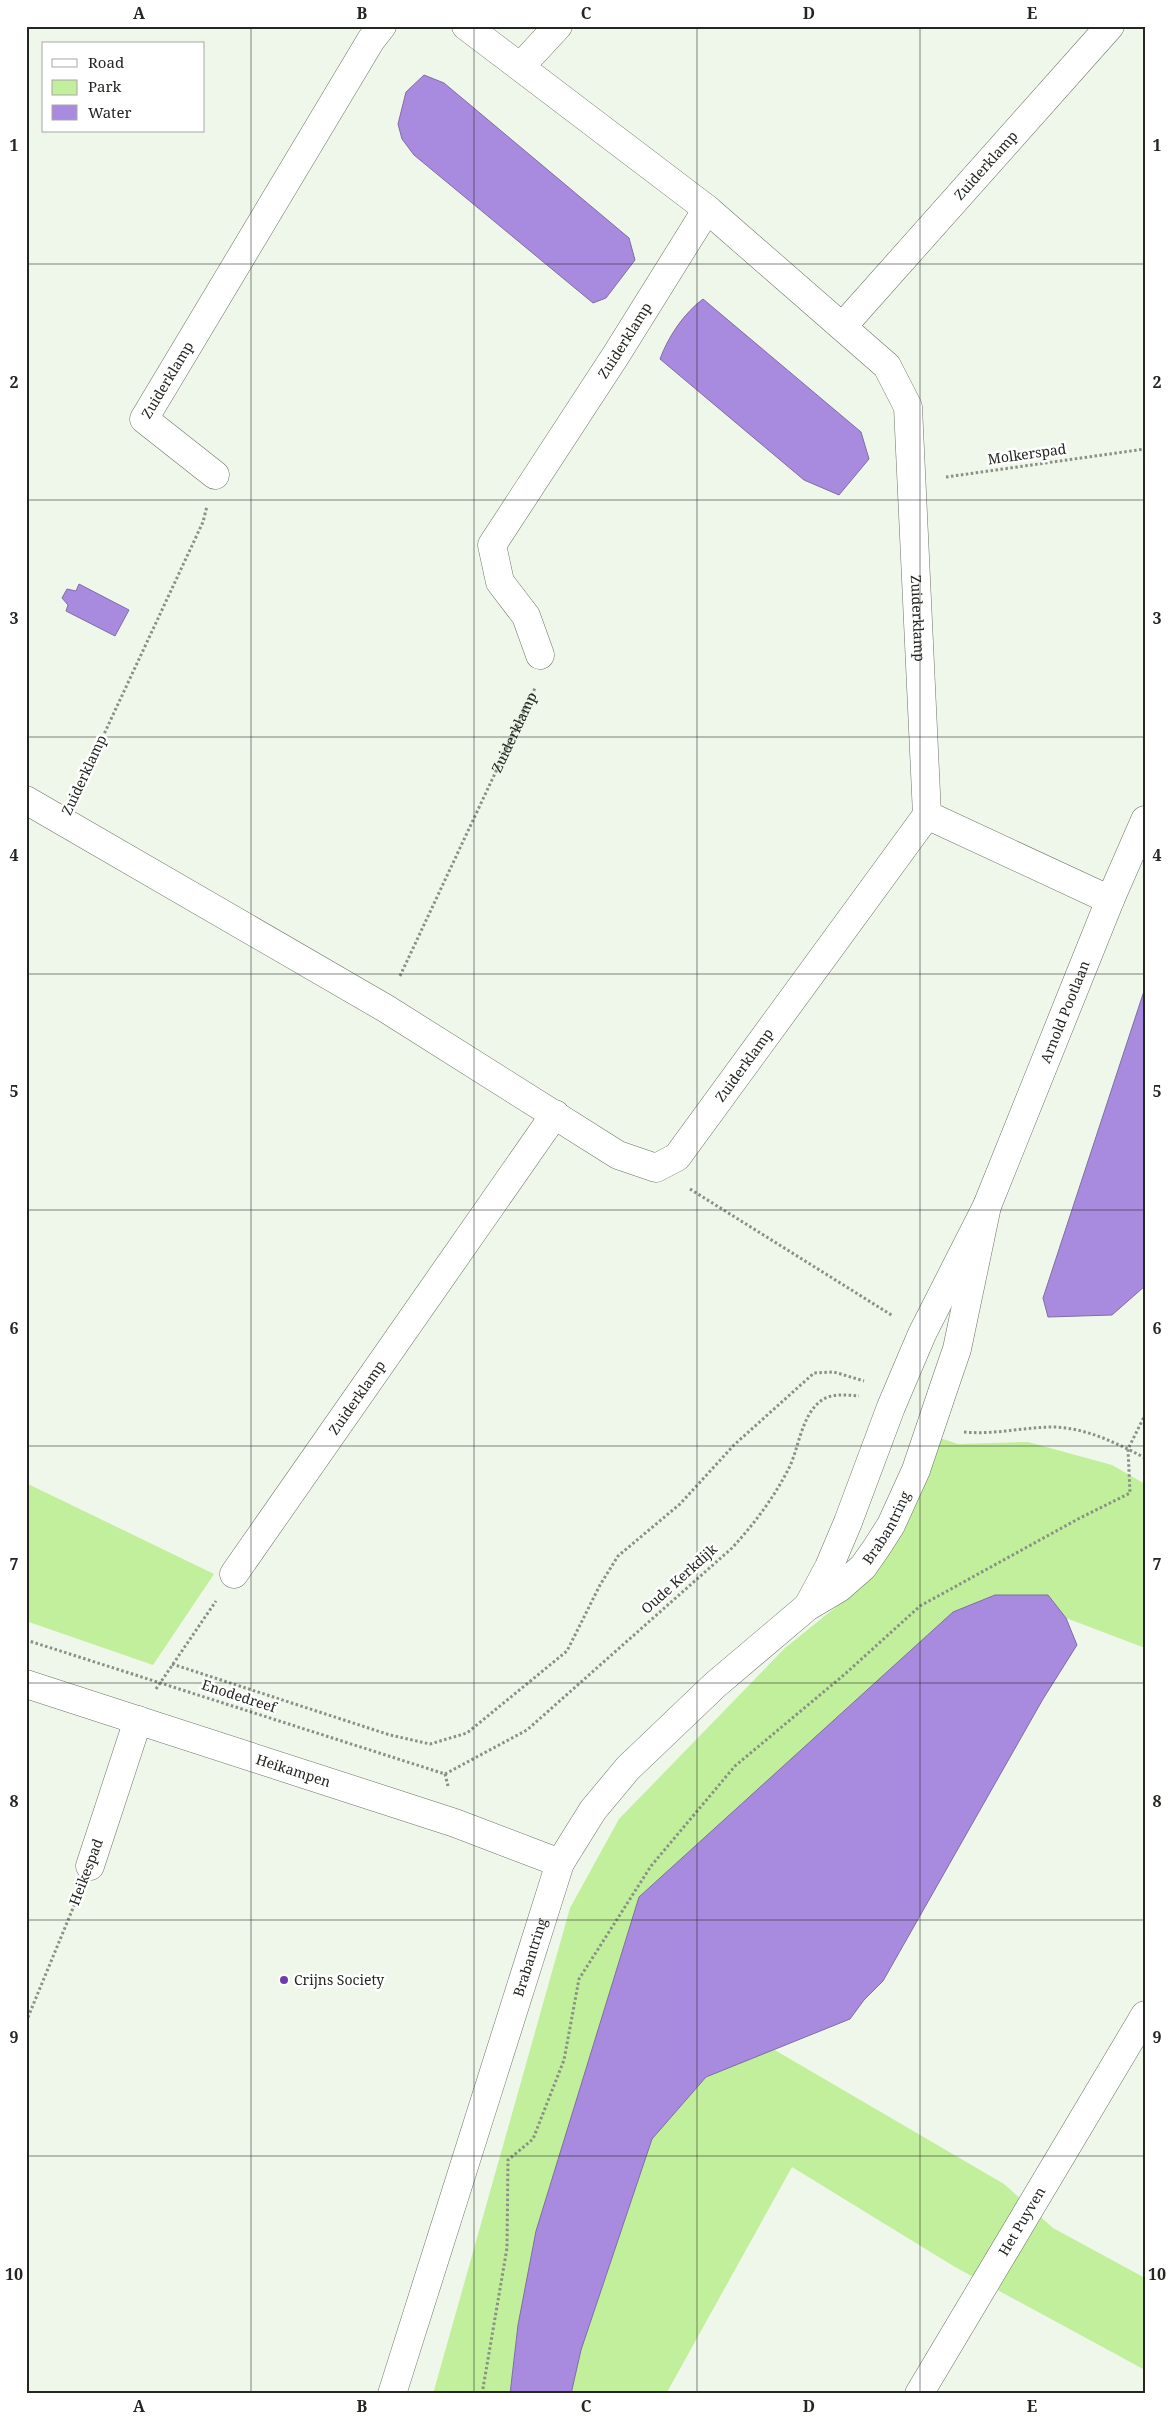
<svg xmlns="http://www.w3.org/2000/svg" width="1171" height="2420" font-family="'Noto Serif',serif">
  <style>
    .green { fill: #c1ef9c }
    .water { fill: #a88bde; stroke: #806da5 }
    .lines { fill: none; stroke-linecap: round; stroke-linejoin: round }
    .minor-casing { stroke: #6c7367; stroke-width: 29 }
    .path { stroke: #8a9086; stroke-width: 3; stroke-dasharray: 2.5 2.5; stroke-linecap: butt }
    .minor { stroke: #fff; stroke-width: 28 }
    .grid { fill: none; stroke: #232621; stroke-width: 1; stroke-opacity: 0.55 }
    .poi-dot { fill: #6f3bb3; stroke: #fff; stroke-width: 2 }
    .labels { text-anchor: middle; stroke-width: 5; stroke-linejoin: round; paint-order: stroke }
    .street-label { font-size: 14px; fill: #232621; stroke: #fff }
    .poi-label { font-size: 14px; fill: #232621; stroke: #fff; text-anchor: start }
    .neatline { fill: none; stroke: #232621; stroke-width: 2 }
    .grid-label { font-size: 16px; text-anchor: middle; font-weight: bold; fill: #232621 }
  </style>
  <rect width="100%" height="100%" fill="#eef7e9"/>
  <g class="green">
    <path d="M940 1438 958 1444 1028 1442 1112 1465 1145 1484V1648L1066 1618 1048 1595H995L518 2325 510 2394H433L570 1908 619 1819 785 1648 872 1578Z"/>
    <path d="M26 1483 214 1574 153 1665 26 1621Z"/>
    <path d="M773 2049 1004 2184 1053 2228 1145 2278V2370L955 2267 792 2167 666 2394H571L581 2350 652 2139 706 2077Z"/>
  </g>
  <g class="water">
    <path d="M424 75 444 83 629 238 635 260 606 298 593 303 414 155 402 139 398 124 406 92Z"/>
    <path d="M703 299 861 432 869 459 839 495 804 480 660 359C668 337 684 313 703 299Z"/>
    <path d="M79 584 129 610 115 636 66 611 68 605 62 598 67 589 76 591Z"/>
    <path d="M1145 988V1286L1112 1315 1048 1317 1043 1298Z"/>
    <path d="M995 1595H1048L1066 1618 1077 1645 1043 1699 883 1981 864 2000 850 2019 706 2077 652 2139 581 2350 571 2394H510L518 2325 536 2231 639 1897 953 1612Z"/>
  </g>
  <g class="lines">
    <defs>
      <g id="minor">
        <path id="s2" d="M466 26 707 209 887 366 908 407 927 815"/>
        <path d="M521 66 558 26"/>
        <path id="s3" d="M843 326 1110 26"/>
        <path id="s4" d="M215 475 144 419 371 40 382 26"/>
        <path id="s5" d="M540 655 526 616 500 582 492 545 616 355 707 209"/>
        <path id="s6" d="M26 800 385 1008 618 1155 656 1168 677 1157 927 815 1110 900"/>
        <path id="s7" d="M234 1574 555 1114"/>
        <path id="s8" d="M808 1606 829 1567 848 1522 891 1407 922 1334 987 1206 1110 900 1145 820"/>
        <path id="s9" d="M26 1684 455 1823 560 1863"/>
        <path d="M90 1866 138 1720"/>
        <path id="s10" d="M392 2394 560 1863 593 1810 628 1768 715 1685 807 1607 839 1588 863 1567 877 1547 891 1525 916 1470 944 1387 957 1349 987 1206"/>
        <path id="s11" d="M919 2394 1145 2015"/>
      </g>
    </defs>
    <use href="#minor" class="minor-casing"/>
    <g class="path">
      <path d="M946 477 1145 449"/>
      <path d="M77 792 203 522 207 506"/>
      <path id="s1" d="M400 976 535 688"/>
      <path d="M690 1189 893 1316"/>
      <path d="M964 1432C995 1435 1023 1427 1054 1427 1086 1428 1117 1443 1145 1458"/>
      <path d="M26 1640 445 1774"/>
      <path d="M172 1664 390 1735 430 1744 467 1733 567 1651 600 1585 618 1556 680 1504 734 1445 814 1373 834 1372 864 1381"/>
      <path d="M156 1689 216 1601"/>
      <path d="M445 1774 527 1730 732 1548C755 1523 775 1496 790 1466 799 1446 802 1414 822 1400 833 1393 846 1395 859 1396"/>
      <path d="M445 1774 448 1786"/>
      <path d="M26 2022 78 1896"/>
      <path d="M482 2394 507 2248 508 2160 533 2139 564 2060 579 1979 651 1866 735 1766 845 1674 920 1606 1078 1519 1130 1493 1128 1449 1145 1415"/>
    </g>
    <use href="#minor" class="minor"/>
  </g>
  <path class="grid" d="M251 26V2394M474 26V2394M697 26V2394M920 26V2394M26 264H1145M26 500H1145M26 737H1145M26 974H1145M26 1210H1145M26 1446H1145M26 1683H1145M26 1920H1145M26 2156H1145"/>
  <circle class="poi-dot" cx="284" cy="1980" r="5"/>
  <g class="labels">
    <g class="street-label">
      <text dy="5" stroke="none"><textPath href="#s3" startOffset="215">Zuiderklamp</textPath></text>
      <text dy="5" stroke="none"><textPath href="#s5" startOffset="366">Zuiderklamp</textPath></text>
      <text dy="5" stroke="none"><textPath href="#s4" startOffset="136">Zuiderklamp</textPath></text>
      <text transform="translate(1027 454) rotate(-8)" y="5">Molkerspad</text>
      <text dy="5" stroke="none"><textPath href="#s2" startOffset="799">Zuiderklamp</textPath></text>
      <text dy="5" stroke="none"><textPath href="#s1" startOffset="269">Zuiderklamp</textPath></text>
      <text transform="translate(84 775) rotate(-65)" y="5">Zuiderklamp</text>
      <text dy="5" stroke="none"><textPath href="#s8" startOffset="648">Arnold Pootlaan</textPath></text>
      <text dy="5" stroke="none"><textPath href="#s6" startOffset="868">Zuiderklamp</textPath></text>
      <text dy="5" stroke="none"><textPath href="#s7" startOffset="215">Zuiderklamp</textPath></text>
      <text dy="5" stroke="none"><textPath href="#s10" startOffset="1030">Brabantring</textPath></text>
      <text transform="translate(679 1579) rotate(-42)" y="5">Oude Kerkdijk</text>
      <text transform="translate(239 1696) rotate(18)" y="5">Enodedreef</text>
      <text dy="5" stroke="none"><textPath href="#s9" startOffset="281">Heikampen</textPath></text>
      <text transform="translate(86 1872) rotate(-69)" y="5">Heikespad</text>
      <text dy="5" stroke="none"><textPath href="#s10" startOffset="458">Brabantring</textPath></text>
      <text dy="5" stroke="none"><textPath href="#s11" startOffset="201">Het Puyven</textPath></text>
    </g>
    <g class="poi-label">
      <text x="294" y="1985">Crijns Society</text>
    </g>
  </g>
  <rect width="1171" height="2420" fill="none" stroke="#ffffff" stroke-width="55"/>
  <rect x="42" y="42" width="162" height="90" fill="#ffffff" stroke="#a7a8a6"/>
  <rect x="52" y="59" width="25" height="8" fill="#ffffff" stroke="#a7a8a6"/>
  <text x="88" y="68" font-size="15" fill="#232621">Road</text>
  <rect x="52" y="80" width="25" height="15" fill="#c1ef9c" stroke="#a7a8a6"/>
  <text x="88" y="92" font-size="15" fill="#232621">Park</text>
  <rect x="52" y="105" width="25" height="15" fill="#a88bde" stroke="#a7a8a6"/>
  <text x="88" y="118" font-size="15" fill="#232621">Water</text>
  <rect x="28" y="28" width="1116" height="2364" class="neatline"/>
  <g class="grid-label">
    <text x="139" y="19">A</text>
    <text x="362" y="19">B</text>
    <text x="586" y="19">C</text>
    <text x="809" y="19">D</text>
    <text x="1032" y="19">E</text>
    <text x="14" y="151">1</text>
    <text x="1157" y="151">1</text>
    <text x="14" y="388">2</text>
    <text x="1157" y="388">2</text>
    <text x="14" y="624">3</text>
    <text x="1157" y="624">3</text>
    <text x="14" y="861">4</text>
    <text x="1157" y="861">4</text>
    <text x="14" y="1097">5</text>
    <text x="1157" y="1097">5</text>
    <text x="14" y="1334">6</text>
    <text x="1157" y="1334">6</text>
    <text x="14" y="1570">7</text>
    <text x="1157" y="1570">7</text>
    <text x="14" y="1807">8</text>
    <text x="1157" y="1807">8</text>
    <text x="14" y="2043">9</text>
    <text x="1157" y="2043">9</text>
    <text x="14" y="2280">10</text>
    <text x="1157" y="2280">10</text>
    <text x="139" y="2412">A</text>
    <text x="362" y="2412">B</text>
    <text x="586" y="2412">C</text>
    <text x="809" y="2412">D</text>
    <text x="1032" y="2412">E</text>
  </g>
</svg>
